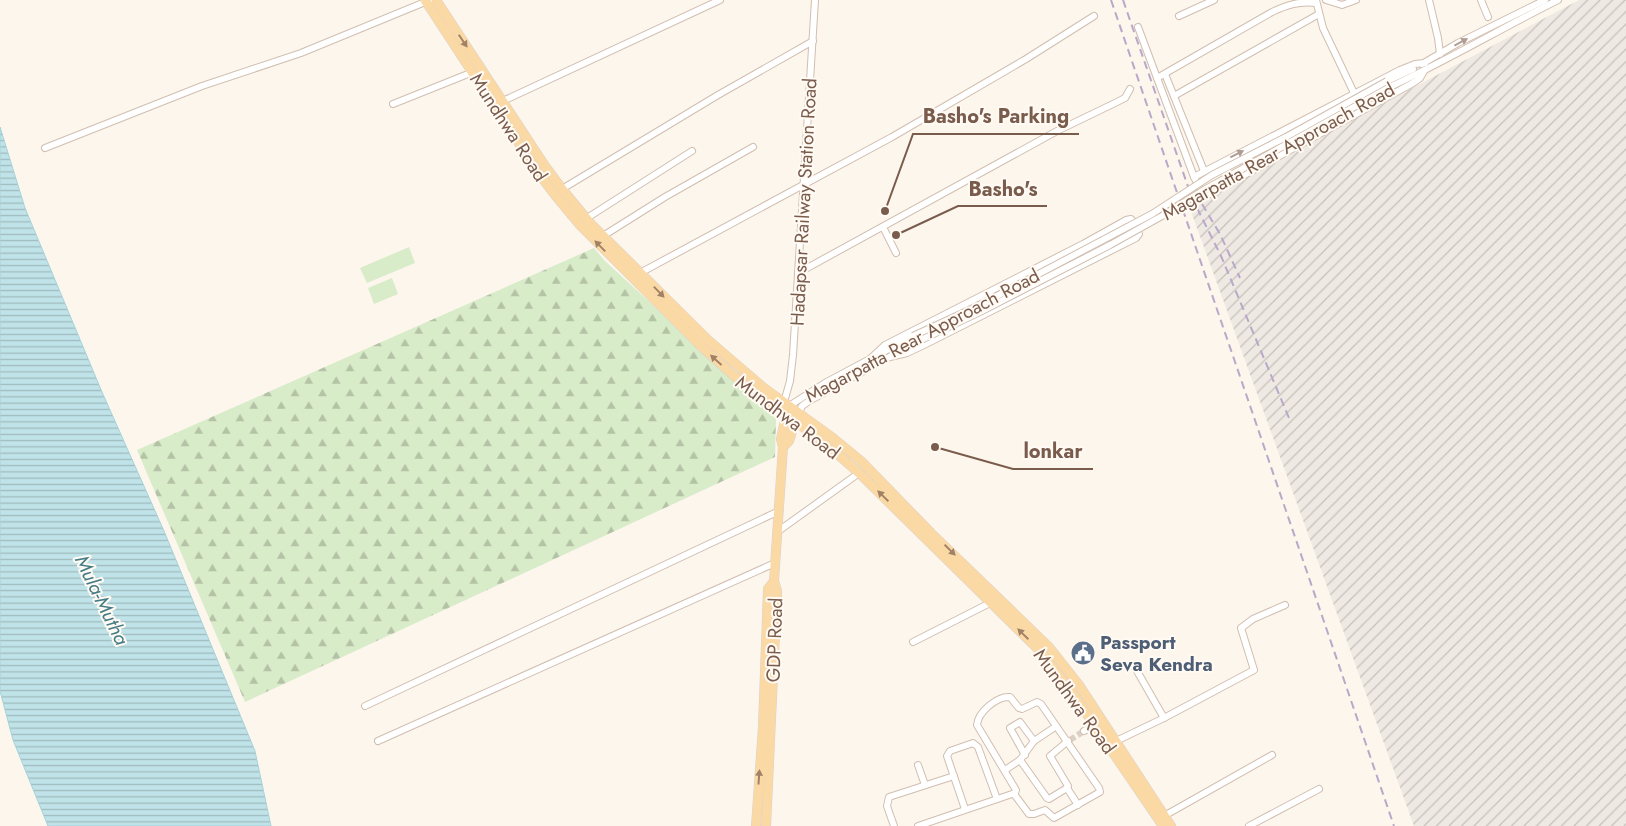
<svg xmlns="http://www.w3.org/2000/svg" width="1626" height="826" font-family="Jost,sans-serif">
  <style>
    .industrial { fill: url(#industrial-furrows) }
    .forest { fill: url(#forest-firs) }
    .garden { fill: #d8ecc9 }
    .water { fill: url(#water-rules); stroke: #a5d3da }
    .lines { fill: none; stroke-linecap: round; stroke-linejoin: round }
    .minor-tunnel { stroke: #dcd0c4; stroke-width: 6; stroke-dasharray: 6 3; stroke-linecap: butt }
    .minor-casing { stroke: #d1beb0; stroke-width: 8 }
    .major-casing { stroke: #dad1cd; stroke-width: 10 }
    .minor { stroke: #fff; stroke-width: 6 }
    .major { stroke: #fbd9a5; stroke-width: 9 }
    .rail { stroke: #b9a8c9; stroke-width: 2; stroke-dasharray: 8 5; stroke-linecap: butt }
    .minor-bridge-casing { stroke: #d1beb0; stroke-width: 8; stroke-linecap: butt }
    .minor-bridge { stroke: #fff; stroke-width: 6 }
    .oneway { fill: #a18267 }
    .oneway2 { fill: #af9d94 }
    .labels { text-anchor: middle; stroke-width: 4; stroke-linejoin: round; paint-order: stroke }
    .street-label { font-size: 19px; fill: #7a5c4d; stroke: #fffaf3 }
    .service-label { font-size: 19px; font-weight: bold; fill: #4e5e75; stroke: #fffaf3; text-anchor: start }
    .water-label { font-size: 20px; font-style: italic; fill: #437c86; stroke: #fffaf3 }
    .leader { fill: none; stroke: #7a5c4d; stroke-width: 2 }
    .callout-dot { fill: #7a5c4d; stroke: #fffaf3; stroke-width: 2 }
    .callout-label { font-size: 20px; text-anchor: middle; font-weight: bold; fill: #7a5c4d; stroke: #fffaf3; stroke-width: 4; stroke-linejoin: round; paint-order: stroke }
  </style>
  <defs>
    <pattern id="industrial-furrows" width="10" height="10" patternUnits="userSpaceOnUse" patternTransform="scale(1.25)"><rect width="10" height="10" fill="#efe9e4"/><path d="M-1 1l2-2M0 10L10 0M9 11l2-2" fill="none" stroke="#c7c0bb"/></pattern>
    <pattern id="forest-firs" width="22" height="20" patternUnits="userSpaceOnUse" patternTransform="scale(1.25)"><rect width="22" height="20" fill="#d8ecc9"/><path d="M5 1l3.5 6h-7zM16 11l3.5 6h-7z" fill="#b4c2a5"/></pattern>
    <pattern id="water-rules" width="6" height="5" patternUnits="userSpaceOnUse" patternTransform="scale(1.25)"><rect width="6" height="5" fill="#bfe3e8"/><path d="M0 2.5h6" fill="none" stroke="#a0bbbe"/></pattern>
  </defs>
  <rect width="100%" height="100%" fill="#fdf6ec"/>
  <path class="industrial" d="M1579 0H1626V826H1414L1189 206Z"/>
  <path class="forest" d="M594 248 605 261 776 418 775 457 245 702 137 450Z"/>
  <g class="garden">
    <path d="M409 247 415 263 367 283 360 268Z"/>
    <path d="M392 278 398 294 374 304 368 288Z"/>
  </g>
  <path class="water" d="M0 127 25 208 102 392 164 531 255 751 271 826H48L13 740 0 691Z"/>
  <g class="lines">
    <path class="minor-tunnel" d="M1070 740 1084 731"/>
    <defs>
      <g id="minor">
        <path d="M1316 0 1323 28 1354 93"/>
        <path d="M1326 0 1342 5 1356 0"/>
        <path d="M1429 0 1438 38 1440 54"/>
        <path d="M1481 0 1488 17"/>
        <path d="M1179 16 1214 0"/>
        <path d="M1138 27 1194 177 1204 197 1413 83 1420 78 1424 71"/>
        <path d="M1422 64 1458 43 1545 0"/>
        <path d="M1165 74 1204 171"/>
        <path d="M1157 78 1272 12C1287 5 1299 1 1316 3"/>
        <path d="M1387 81 1413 69"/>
        <path d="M1392 86C1448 60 1502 28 1558 0"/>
        <path d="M1174 96 1319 14"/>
        <path d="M503 101 720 0"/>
        <path d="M393 104 473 72"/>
        <path d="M45 148 202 86 301 53 430 0"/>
        <path d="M1194 177 1400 70 1415 64 1425 63"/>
        <path d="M562 189 718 95 813 41"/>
        <path d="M587 218 692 151"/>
        <path d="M883 227 896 253"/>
        <path d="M603 236 665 197 753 147"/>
        <path d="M640 273 892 137 1026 59 1094 16"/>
        <path d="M798 273 1057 131 1115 103 1125 98 1130 89"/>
        <path d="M870 359 885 345 1083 244 1126 220 1131 219 1133 221 1139 234 1136 238 924 345 907 353 890 357"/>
        <path d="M784 402 790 381 793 355 815 0"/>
        <path d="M788 409 789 406 825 383 913 336"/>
        <path d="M798 415 802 406 809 401 917 342"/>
        <path d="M777 532 859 473"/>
        <path d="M913 642 990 603"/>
        <path d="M1137 671 1164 718"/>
        <path d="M365 706 779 511"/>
        <path d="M1084 731 1094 725"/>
        <path d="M378 741 775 563"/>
        <path d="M1114 742 1164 718 1254 670 1241 628 1253 619 1285 605"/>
        <path d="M1025 755 1010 728 1020 722 1034 741"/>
        <path d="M1020 760 1047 798 1049 799 1067 788 1068 786 1050 756 1068 741"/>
        <path d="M918 765 925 785"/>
        <path d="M1005 770 1020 760 1034 741 1055 727"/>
        <path d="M1067 788 1078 805"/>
        <path d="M965 809 947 756 950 751 973 743 978 747 997 799"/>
        <path d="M1164 816 1272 755"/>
        <path d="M894 826 887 806 889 797 954 776"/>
        <path d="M918 826 1015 793 1016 790 977 725C978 712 997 696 1010 697L1019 708 1022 709 1037 702 1041 704 1099 788 1100 792 1054 818 1045 810 1034 814H1029L1014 794"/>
        <path d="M1249 826 1319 789"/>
      </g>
      <g id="major">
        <path d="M425 0 537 171 555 195 580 225 702 347 733 375 827 445 859 473 1042 653 1071 691 1163 826"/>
        <path d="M436 0 545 166 562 189 591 224 708 340 764 388 833 438 861 461 932 534 1049 647 1079 685 1171 826"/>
        <path d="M783 447 789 441 795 422"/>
        <path d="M756 826 763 727 768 589 774 581"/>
        <path d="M766 826 777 591 774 581 783 447 781 439 786 415"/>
      </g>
    </defs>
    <use href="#minor" class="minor-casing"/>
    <use href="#major" class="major-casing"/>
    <use href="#minor" class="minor"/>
    <use href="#major" class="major"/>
    <g class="rail">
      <path d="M1111 0 1394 826"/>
      <path d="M1123 0 1192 198 1221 256 1289 418"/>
      <path d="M1202 204 1220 234 1240 278"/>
    </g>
    <defs>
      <g id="minor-bridge">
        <path d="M913 336 976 307 1152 214 1212 175 1286 137 1387 81"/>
        <path d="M917 342 980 312 1110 245 1162 216 1204 190 1392 86"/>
      </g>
    </defs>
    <use href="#minor-bridge" class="minor-bridge-casing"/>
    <use href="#minor-bridge" class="minor-bridge"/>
  </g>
  <defs><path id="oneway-solid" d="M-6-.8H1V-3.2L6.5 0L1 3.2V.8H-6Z" transform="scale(1.25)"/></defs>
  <g class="oneway">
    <use href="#oneway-solid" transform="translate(463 41) rotate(56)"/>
    <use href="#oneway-solid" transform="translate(600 246) rotate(-134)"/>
    <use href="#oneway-solid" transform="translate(659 292) rotate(46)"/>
    <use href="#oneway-solid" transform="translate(716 360) rotate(-138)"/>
    <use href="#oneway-solid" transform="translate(883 496) rotate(-136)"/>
    <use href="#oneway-solid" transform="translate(950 550) rotate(44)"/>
    <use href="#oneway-solid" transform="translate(1023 634) rotate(-136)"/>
    <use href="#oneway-solid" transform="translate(759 777) rotate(-86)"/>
  </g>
  <g class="oneway2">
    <use href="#oneway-solid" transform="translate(1461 42) rotate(-28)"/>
    <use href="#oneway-solid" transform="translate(1237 154) rotate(-27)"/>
  </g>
  <defs>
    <symbol id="civic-disc" viewBox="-11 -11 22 22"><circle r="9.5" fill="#5c6f8a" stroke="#fffaf3"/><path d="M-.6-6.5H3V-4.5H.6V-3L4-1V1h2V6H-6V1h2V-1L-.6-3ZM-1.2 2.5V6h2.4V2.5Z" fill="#fff"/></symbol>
  </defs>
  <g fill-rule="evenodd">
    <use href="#civic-disc" x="1069" y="639" width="28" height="28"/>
  </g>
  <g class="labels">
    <g class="street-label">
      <text transform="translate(509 127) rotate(57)" y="7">Mundhwa Road</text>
      <text transform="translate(1278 151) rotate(-29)" y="7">Magarpatta Rear Approach Road</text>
      <text transform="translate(803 202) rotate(-87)" y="7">Hadapsar Railway Station Road</text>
      <text transform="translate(922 335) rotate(-28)" y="7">Magarpatta Rear Approach Road</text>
      <text transform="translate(788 417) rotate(37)" y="7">Mundhwa Road</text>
      <text transform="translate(774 640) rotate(-88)" y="7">GDP Road</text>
      <text transform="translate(1075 701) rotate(54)" y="7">Mundhwa Road</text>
    </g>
    <g class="service-label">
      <text x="1100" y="649">Passport<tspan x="1100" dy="22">Seva Kendra</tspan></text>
    </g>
    <g class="water-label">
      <text transform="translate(102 600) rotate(64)" y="7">Mula-Mutha</text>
    </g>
  </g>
  <path class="leader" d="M885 211L913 134H1079M896 235L958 206H1047M935 447L1013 469H1093"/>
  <g class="callout-dot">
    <circle cx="885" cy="211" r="5"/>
    <circle cx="896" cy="235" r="5"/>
    <circle cx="935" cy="447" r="5"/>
  </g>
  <g class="callout-label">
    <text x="996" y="123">Basho's Parking</text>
    <text x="1003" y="196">Basho's</text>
    <text x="1053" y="458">lonkar</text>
  </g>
</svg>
